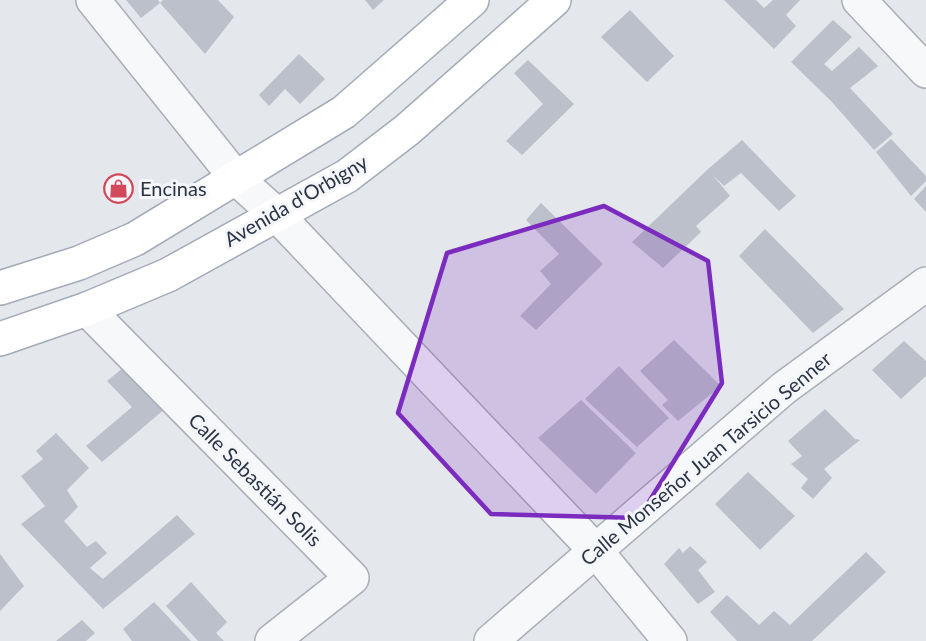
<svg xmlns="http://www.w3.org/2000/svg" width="926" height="641" font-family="Lato,sans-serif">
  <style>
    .building { fill: #bbc0ca }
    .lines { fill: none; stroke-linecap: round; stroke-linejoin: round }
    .minor-casing { stroke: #a9aeb7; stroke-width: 36 }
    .major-casing { stroke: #a3abb8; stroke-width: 36 }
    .minor { stroke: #f7f8fa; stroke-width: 33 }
    .major { stroke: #fff; stroke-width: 33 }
    .marked { fill: #7b2cbf; fill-opacity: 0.2; stroke: #7b2cbf; stroke-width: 4.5; stroke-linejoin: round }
    .labels { text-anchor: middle; stroke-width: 6; stroke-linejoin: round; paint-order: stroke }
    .poi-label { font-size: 20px; fill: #2b3445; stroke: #f4f6f9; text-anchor: start }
    .street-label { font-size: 20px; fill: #2b3445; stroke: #f4f6f9 }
  </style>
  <rect width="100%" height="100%" fill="#e4e7ec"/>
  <g class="building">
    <path d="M126 0H158L160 3 163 0H218L234 17 205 54 160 3 141 18Z"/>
    <path d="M365 0H384L373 10Z"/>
    <path d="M724 0H756L764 8 773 0H800L786 15 796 26 774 49Z"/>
    <path d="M630 10 674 56 647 82 601 37Z"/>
    <path d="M833 20 852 37 824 64 832 71 859 47 878 66 850 88 893 134 874 150 832 102 791 62Z"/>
    <path d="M299 54 325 79 300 104 285 89 269 106 259 95Z"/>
    <path d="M528 60 574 104 522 155 506 141 543 104 514 73Z"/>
    <path d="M891 139 926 176V181L911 196 876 152Z"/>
    <path d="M742 140 796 196 779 211 741 173 724 186 712 174 730 196 696 226 701 232 663 268 632 242 707 170Z"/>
    <path d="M926 186V212L914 199Z"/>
    <path d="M541 203 603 264 536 330 520 316 551 284 540 271 559 254 526 220Z"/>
    <path d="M765 229 844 309 813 333 739 256Z"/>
    <path d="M674 340 721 386 678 421 662 405 668 400 640 371Z"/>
    <path d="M904 341 926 361V376L901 399 872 370Z"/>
    <path d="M619 366 669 418 637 447 585 399Z"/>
    <path d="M124 367 166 408 102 462 86 446 132 407 107 381Z"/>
    <path d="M581 400 636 453 596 494 538 438Z"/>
    <path d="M825 409 855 439 860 440 824 469 832 478 813 499 801 488 808 479 791 464 802 456 788 441Z"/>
    <path d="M56 433 89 468 67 490 78 507 64 521 87 547 96 541 107 553 90 568 103 579 177 515 195 534 103 609 21 524 45 506 21 476 43 459 36 451Z"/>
    <path d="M748 472 795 516 760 550 715 504Z"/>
    <path d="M690 546 707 562 698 570 715 592 698 604 664 564 679 548 683 553Z"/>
    <path d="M866 552 886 572 812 641H737L710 612 727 595 759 625 774 611 790 625Z"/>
    <path d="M0 554 24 586 0 611Z"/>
    <path d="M191 582 227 622 216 633 224 641H198L166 606Z"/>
    <path d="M154 602 191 641H132L123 629Z"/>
    <path d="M82 620 95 633 86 641H56Z"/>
  </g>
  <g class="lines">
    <defs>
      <g id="minor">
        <path d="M93 0 236 178 276 214 596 551 670 641"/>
        <path d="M859 0 926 71"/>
        <path d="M87 309 352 578 272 641"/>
        <path d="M491 641 784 388 926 284"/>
      </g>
      <g id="major">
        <path d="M0 288 79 263 135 239 344 112 472 0"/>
        <path d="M0 339 87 309 168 275 347 176 407 130 554 0"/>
      </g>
    </defs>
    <use href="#minor" class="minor-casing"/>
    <use href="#major" class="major-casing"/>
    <use href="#minor" class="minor"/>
    <use href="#major" class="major"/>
  </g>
  <path class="marked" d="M604 206 708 261 722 383 639 518 491 514 398 413 447 253Z"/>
  <defs>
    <symbol id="shop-ring" viewBox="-11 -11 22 22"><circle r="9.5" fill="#f4f6f9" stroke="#d1495b" stroke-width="1.5"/><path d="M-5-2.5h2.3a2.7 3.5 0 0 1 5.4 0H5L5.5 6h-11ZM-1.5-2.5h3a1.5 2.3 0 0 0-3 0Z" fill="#d1495b"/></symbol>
  </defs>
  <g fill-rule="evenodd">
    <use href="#shop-ring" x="102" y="172" width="33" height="33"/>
  </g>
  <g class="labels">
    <g class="poi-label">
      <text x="140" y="196">Encinas</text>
    </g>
    <g class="street-label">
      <text transform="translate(296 201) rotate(-30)" y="7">Avenida d'Orbigny</text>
      <text transform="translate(706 459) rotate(-40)" y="7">Calle Monseñor Juan Tarsicio Senner</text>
      <text transform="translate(255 480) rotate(45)" y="7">Calle Sebastián Solis</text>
    </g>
  </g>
</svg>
